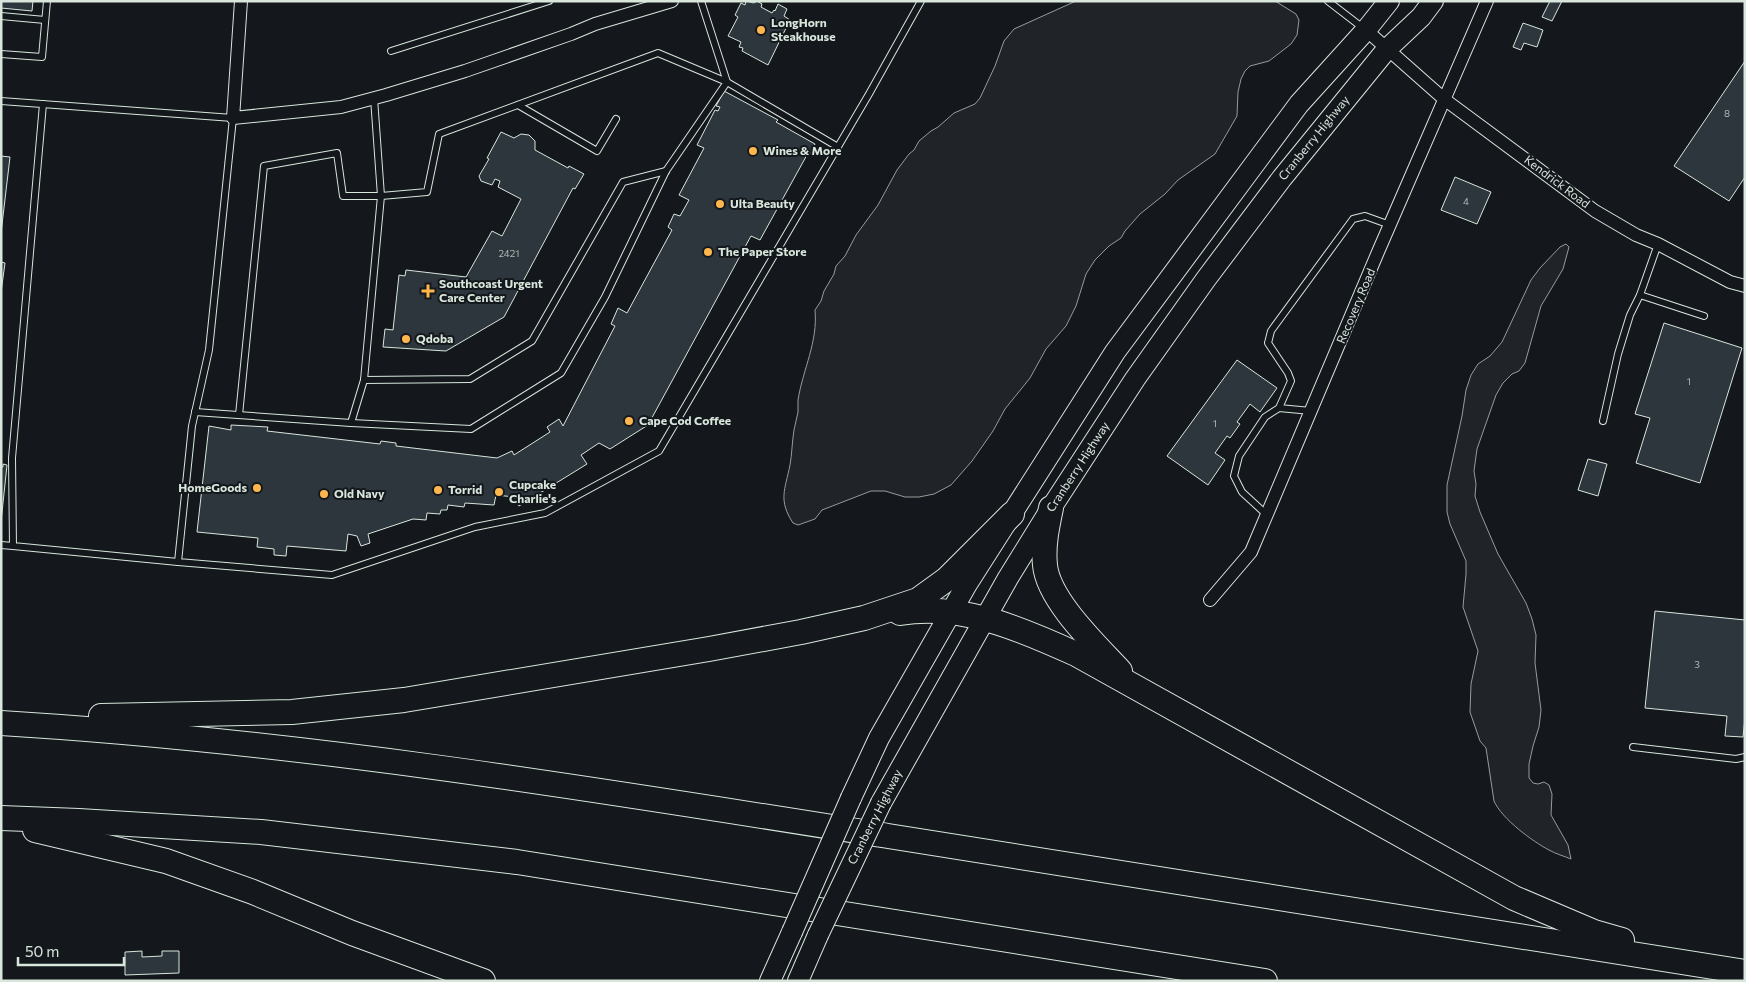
<svg xmlns="http://www.w3.org/2000/svg" width="1746" height="982" font-family="Commissioner,sans-serif">
  <style>
    .green { fill: #202428; stroke: #939e99 }
    .building { fill: #2c363c; stroke: #d8e6dc }
    .lines { fill: none; stroke-linecap: round; stroke-linejoin: round }
    .service-casing { stroke: #d8e6dc; stroke-width: 8 }
    .minor-casing { stroke: #d8e6dc; stroke-width: 14 }
    .primary-casing { stroke: #d8e6dc; stroke-width: 22 }
    .motorway-casing { stroke: #d8e6dc; stroke-width: 26 }
    .service { stroke: #14181c; stroke-width: 6 }
    .minor { stroke: #14181c; stroke-width: 12 }
    .primary { stroke: #14181c; stroke-width: 20 }
    .motorway { stroke: #14181c; stroke-width: 24 }
    .primary-bridge-casing { stroke: #d8e6dc; stroke-width: 22; stroke-linecap: butt }
    .primary-bridge { stroke: #14181c; stroke-width: 20 }
    .poi-dot { fill: #ffb74d; stroke: #14181c; stroke-width: 2 }
    .labels { text-anchor: middle; stroke-width: 4; stroke-linejoin: round; paint-order: stroke }
    .number-label { font-size: 10px; fill: #adbab4 }
    .poi-label { font-size: 12px; font-weight: bold; fill: #d8e6dc; stroke: #14181c; text-anchor: start }
    .street-label { font-size: 12px; fill: #d8e6dc; stroke: #14181c }
  </style>
  <rect width="100%" height="100%" fill="#14181c"/>
  <g class="green">
    <path d="M1076 1H1275L1296 14 1299 20 1297 35 1291 44 1269 61 1250 66 1245 71 1241 79 1238 92 1237 116 1215 154 1178 180 1165 194 1140 214 1125 231 1121 238 1109 246 1095 260 1086 274 1076 306 1066 326 1046 349 1030 378 1005 409 993 431 972 461 951 485 934 494 919 497H905L885 491H871L822 510 815 519 798 525 793 523C778 500 785 490 790 465 792 454 792 442 794 430 795 424 797 418 798 412 798 408 798 404 798 400 803 369 818 342 815 310L821 301 824 291 834 274 836 266 845 256 856 235 878 205 897 170 909 154 914 150 919 141 931 131 938 127 954 113 975 104 980 98 995 66 1004 41 1014 29Z"/>
    <path d="M1566 244 1569 247 1563 269 1541 306 1525 363 1519 371 1512 374 1503 383 1496 395 1477 449 1474 471 1476 484 1475 496 1480 512 1498 554 1526 603 1532 619 1536 635 1535 663 1541 710 1539 727 1533 746 1529 764V778L1533 783 1538 784 1544 782 1549 785 1552 794 1551 815 1568 845 1571 859C1564 856 1556 854 1549 850 1532 841 1502 819 1494 801L1486 748 1480 741 1470 712 1471 684 1478 651 1463 607 1466 574V561L1450 524 1447 512V485L1462 416 1466 390 1471 375 1478 364 1490 356 1502 342 1531 280 1540 268 1560 247Z"/>
  </g>
  <g class="building">
    <path d="M1 1H33L32 11 1 8Z"/>
    <path d="M746 1 754 3 757 1 762 4 761 7 772 13 774 10 775 11 778 4 787 9 784 16 790 20 768 65 742 51 743 48 739 47 741 42 728 36 738 17 735 15 741 3 745 5Z"/>
    <path d="M1550 1H1562L1552 21 1542 17Z"/>
    <path d="M1523 23 1543 30 1537 47 1524 43 1521 50 1513 47Z"/>
    <path d="M1745 61V177L1729 201 1674 166Z"/>
    <path d="M724 91 778 120 776 122 815 144 810 155 808 153 760 240 751 236 648 425 610 449 599 443 581 455 587 464 519 506 514 497 496 495 494 505 465 503 464 507 448 505 447 510H441L440 514 427 513 426 520 413 519 368 534 370 543 361 546 357 536 348 534 346 551 287 546 286 556 274 555V549L257 547 258 538 197 532 209 426 231 430V425L268 427 267 431 380 444 381 441 396 443V446L497 458 512 451 514 455 550 432 547 427 559 419 563 426 615 326 611 324 618 308 627 313 672 230 668 227 674 214 680 216 689 200 679 195 704 148 697 145 715 110 718 111 720 107 716 106Z"/>
    <path d="M501 132 514 138 521 134 529 135 535 141V150L568 168 569 166 584 174 575 189 573 188 504 317 446 351 383 347 385 329 393 330 399 275 405 276 406 270 466 277 492 231 502 236 521 199 498 187 500 181 495 179 492 185 481 181 479 176 489 159 487 158Z"/>
    <path d="M1 156 10 157 1 233Z"/>
    <path d="M1455 177 1491 192 1477 224 1441 210Z"/>
    <path d="M1 262 5 263 1 292Z"/>
    <path d="M1664 323 1742 348 1700 483 1636 463 1650 418 1635 414Z"/>
    <path d="M1237 360 1277 388 1260 412 1250 404 1237 422 1240 424 1230 438 1227 436 1215 453 1225 460 1208 485 1167 456Z"/>
    <path d="M1588 459 1607 464 1598 496 1578 490Z"/>
    <path d="M3 464 7 465 1 522V467H3Z"/>
    <path d="M1655 611 1745 620V718L1743 737 1725 736 1727 716 1645 708Z"/>
    <path d="M142 951V957L162 956V951H179V973L125 975V952Z"/>
  </g>
  <g class="lines">
    <defs>
      <g id="service">
        <path d="M701 1 727 82 838 147"/>
        <path d="M1328 1 1363 28"/>
        <path d="M1 16 45 20"/>
        <path d="M391 51 549 1"/>
        <path d="M1 54 42 57 47 1"/>
        <path d="M1 101 233 118 209 350 192 426 178 562 332 575 475 527 545 513 659 451 869 94 921 1"/>
        <path d="M43 104 12 458 13 546 178 562"/>
        <path d="M518 105 597 151 616 119"/>
        <path d="M1640 295 1704 316"/>
        <path d="M364 380 470 379 532 341 623 182 666 171"/>
        <path d="M1279 408 1291 381 1288 373 1268 343 1271 331 1353 219 1365 216 1390 225"/>
        <path d="M195 412 351 423 364 380 381 196 374 98"/>
        <path d="M239 415 264 166 337 153 343 196H381L427 192 439 134 658 53 727 82 666 171 605 297 561 373 471 429 351 423"/>
        <path d="M1603 421 1618 354 1630 315 1640 295 1658 244"/>
        <path d="M1267 515 1242 492 1234 476 1239 456 1265 417 1279 408 1311 411"/>
        <path d="M1 545 13 546"/>
        <path d="M1633 747 1736 759 1745 757"/>
      </g>
      <g id="minor">
        <path d="M241 1 233 118 341 107 386 95 465 71 571 34 595 24 672 1"/>
        <path d="M1366 30 1444 99 1595 211 1636 235 1658 244 1730 282 1745 286"/>
        <path d="M1210 600 1251 552 1378 252 1487 1"/>
      </g>
      <g id="primary">
        <path d="M851 798 879 738 967 584 1115 352 1299 104 1366 30 1389 1"/>
        <path d="M881 803 1008 578 1055 502 1135 379 1206 279 1282 178 1387 49 1421 17 1433 1"/>
        <path d="M770 981 792 932"/>
        <path d="M798 981 818 935"/>
      </g>
      <g id="motorway">
        <path d="M1051 508C1047 527 1043 546 1045 565 1048 600 1097 646 1120 671"/>
        <path d="M900 613C962 603 1021 629 1076 654L1514 898 1594 932 1622 940"/>
        <path d="M101 716 292 712 404 700 709 649 801 632 864 618 918 600 947 579 1012 514"/>
        <path d="M1 723C299 741 594 789 888 836 1173 882 1459 926 1745 972"/>
        <path d="M1 818 79 821 261 832 517 862 1265 981"/>
        <path d="M35 830 166 861 253 892 352 933 483 981"/>
      </g>
    </defs>
    <use href="#service" class="service-casing"/>
    <use href="#minor" class="minor-casing"/>
    <use href="#primary" class="primary-casing"/>
    <use href="#motorway" class="motorway-casing"/>
    <use href="#service" class="service"/>
    <use href="#minor" class="minor"/>
    <use href="#primary" class="primary"/>
    <use href="#motorway" class="motorway"/>
    <defs>
      <g id="primary-bridge">
        <path d="M792 932 851 798"/>
        <path d="M818 935 881 803"/>
      </g>
    </defs>
    <use href="#primary-bridge" class="primary-bridge-casing"/>
    <use href="#primary-bridge" class="primary-bridge"/>
  </g>
  <g class="poi-dot">
    <circle cx="761" cy="30" r="5"/>
    <circle cx="753" cy="151" r="5"/>
    <circle cx="720" cy="204" r="5"/>
    <circle cx="708" cy="252" r="5"/>
    <path d="M425.5 283.5h5v5h5v5h-5v5h-5v-5h-5v-5h5z"/>
    <circle cx="406" cy="339" r="5"/>
    <circle cx="629" cy="421" r="5"/>
    <circle cx="257" cy="488" r="5"/>
    <circle cx="438" cy="490" r="5"/>
    <circle cx="499" cy="492" r="5"/>
    <circle cx="324" cy="494" r="5"/>
  </g>
  <g class="labels">
    <g class="number-label">
      <text x="1727" y="117">8</text>
      <text x="1466" y="205">4</text>
      <text x="509" y="257">2421</text>
      <text x="1689" y="385">1</text>
      <text x="1215" y="427">1</text>
      <text x="1697" y="668">3</text>
    </g>
    <g class="poi-label">
      <text x="771" y="27">LongHorn<tspan x="771" dy="14">Steakhouse</tspan></text>
      <text x="763" y="155">Wines &amp; More</text>
      <text x="730" y="208">Ulta Beauty</text>
      <text x="718" y="256">The Paper Store</text>
      <text x="439" y="288">Southcoast Urgent<tspan x="439" dy="14">Care Center</tspan></text>
      <text x="416" y="343">Qdoba</text>
      <text x="639" y="425">Cape Cod Coffee</text>
      <text x="509" y="489">Cupcake<tspan x="509" dy="14">Charlie's</tspan></text>
      <text x="247" y="492" text-anchor="end">HomeGoods</text>
      <text x="448" y="494">Torrid</text>
      <text x="334" y="498">Old Navy</text>
    </g>
    <g class="street-label">
      <text transform="translate(1314 138) rotate(-51)" y="4">Cranberry Highway</text>
      <text transform="translate(1557 182) rotate(37)" y="4">Kendrick Road</text>
      <text transform="translate(1356 306) rotate(-67)" y="4">Recovery Road</text>
      <text transform="translate(1078 467) rotate(-57)" y="4">Cranberry Highway</text>
      <text transform="translate(875 817) rotate(-63)" y="4">Cranberry Highway</text>
    </g>
  </g>
  <rect width="1746" height="982" fill="none" stroke="#d8e6dc" stroke-width="5"/>
  <path d="M18 957v8h106v-8" fill="none" stroke="#d8e6dc" stroke-width="2.5"/>
  <text x="25" y="957" font-size="15" fill="#d8e6dc" stroke="#14181c" stroke-width="4" paint-order="stroke">50 m</text>
</svg>
